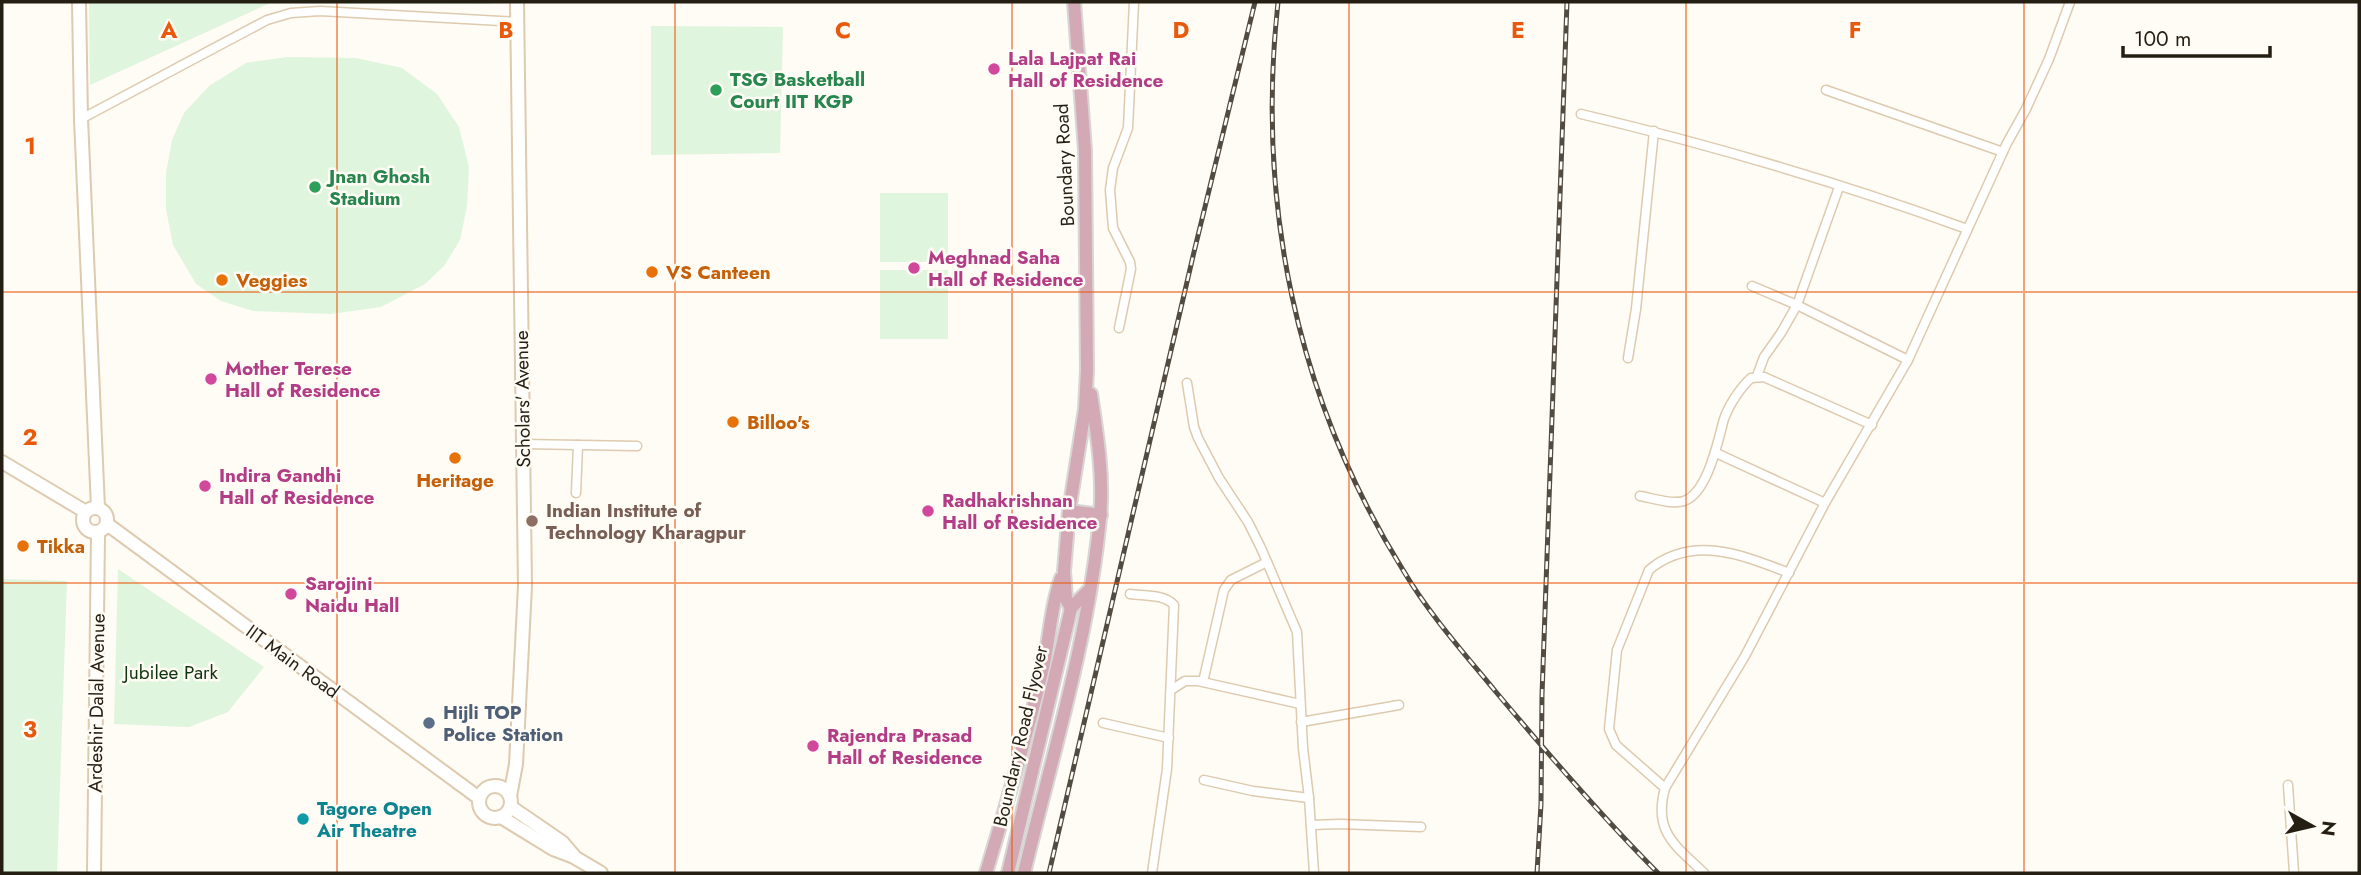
<svg xmlns="http://www.w3.org/2000/svg" width="2361" height="875" font-family="Jost,sans-serif">
  <style>
    .green { fill: #dff5dd }
    .lines { fill: none; stroke-linecap: round; stroke-linejoin: round }
    .street-casing { stroke: #decaae; stroke-width: 11 }
    .secondary-casing { stroke: #decaae; stroke-width: 16 }
    .primary-casing { stroke: #d8d6d5; stroke-width: 16 }
    .street { stroke: #fff; stroke-width: 8 }
    .secondary { stroke: #fff; stroke-width: 12 }
    .primary { stroke: #d3a9b5; stroke-width: 12 }
    .rail-casing { stroke: #514b41; stroke-width: 5 }
    .rail { stroke: #fffbf5; stroke-width: 2.5; stroke-dasharray: 8; stroke-linecap: butt }
    .grid { fill: none; stroke: #e8590c; stroke-width: 2; stroke-opacity: 0.55 }
    .hotel-dot { fill: #d1479c; stroke: #fffbf5; stroke-width: 2.5 }
    .leisure-dot { fill: #2e9e5b; stroke: #fffbf5; stroke-width: 2.5 }
    .food-dot { fill: #e8710a; stroke: #fffbf5; stroke-width: 2.5 }
    .education-dot { fill: #8d6e63; stroke: #fffbf5; stroke-width: 2.5 }
    .service-dot { fill: #5c6f8a; stroke: #fffbf5; stroke-width: 2.5 }
    .culture-dot { fill: #0f9aa8; stroke: #fffbf5; stroke-width: 2.5 }
    .labels { text-anchor: middle; stroke-width: 5; stroke-linejoin: round; paint-order: stroke }
    .hotel-label { font-size: 19px; font-weight: bold; fill: #b23c85; stroke: #fffbf5; text-anchor: start }
    .leisure-label { font-size: 19px; font-weight: bold; fill: #27864d; stroke: #fffbf5; text-anchor: start }
    .street-label { font-size: 19px; fill: #251e13; stroke: #fffbf5 }
    .food-label { font-size: 19px; font-weight: bold; fill: #c56008; stroke: #fffbf5; text-anchor: start }
    .education-label { font-size: 19px; font-weight: bold; fill: #785e54; stroke: #fffbf5; text-anchor: start }
    .park-label { font-size: 19px; fill: #0d350d; stroke: #fffbf5 }
    .service-label { font-size: 19px; font-weight: bold; fill: #4e5e75; stroke: #fffbf5; text-anchor: start }
    .culture-label { font-size: 19px; font-weight: bold; fill: #0d838f; stroke: #fffbf5; text-anchor: start }
    .grid-label { font-size: 23px; text-anchor: middle; font-weight: bold; fill: #e8590c; stroke: #fffbf5; stroke-width: 5; stroke-linejoin: round; paint-order: stroke }
  </style>
  <rect width="100%" height="100%" fill="#fffbf5"/>
  <g class="green">
    <path d="M89 2H491V4L270 3 90 85Z"/>
    <path d="M651 26 783 27 780 153 651 155Z"/>
    <path d="M287 57 356 58 402 68 437 94 459 127 469 167 467 206 460 240 444 266 425 284 381 307 331 314 253 311 221 301 196 284 173 245 166 209V173L172 140 184 113 209 86 246 63Z"/>
    <rect x="880" y="193" width="68" height="69"/>
    <rect x="880" y="270" width="68" height="69"/>
    <path d="M118 569 264 667 228 712 189 727 114 724Z"/>
    <path d="M2 579 67 581 57 873H2Z"/>
  </g>
  <g class="lines">
    <defs>
      <g id="street">
        <path d="M1826 90 2003 152"/>
        <path d="M1581 114C1712 145 1841 183 1967 229"/>
        <path d="M81 119 267 20 291 13 320 11 517 22"/>
        <path d="M1752 286 1797 305 1908 360"/>
        <path d="M1119 328 1131 269 1130 262 1113 228 1110 190 1113 168 1128 128 1134 2"/>
        <path d="M1628 358 1636 309 1654 131"/>
        <path d="M1757 376 1764 357 1781 333 1797 305 1839 187"/>
        <path d="M1187 383 1194 427 1198 438 1219 478 1248 522 1261 548 1297 632 1303 748 1309 798 1314 873"/>
        <path d="M523 444 637 446"/>
        <path d="M1716 453 1825 503"/>
        <path d="M576 493 578 445"/>
        <path d="M1640 496C1652 498 1672 505 1684 501 1708 493 1718 440 1724 419 1729 405 1740 388 1751 378L1764 377 1872 425"/>
        <path d="M1130 594C1144 596 1164 594 1174 605L1167 769 1152 873"/>
        <path d="M1203 682 1224 590 1231 580 1267 562"/>
        <path d="M1171 690 1185 681H1198L1300 704"/>
        <path d="M1301 722 1399 705"/>
        <path d="M1103 723 1169 738"/>
        <path d="M1204 780 1253 791 1309 798"/>
        <path d="M2288 785 2294 873"/>
        <path d="M1665 788 1616 745 1609 729 1617 650 1649 570C1692 534 1743 555 1789 573"/>
        <path d="M1311 825 1340 824 1421 827"/>
        <path d="M1704 873C1675 845 1653 832 1665 788L1745 656 1825 503 1908 360 2006 145 2026 109 2049 59 2070 2"/>
      </g>
      <g id="secondary">
        <path d="M79 2 81 119 98 508"/>
        <path d="M2 462 86 512"/>
        <circle cx="95" cy="520" r="12"/>
        <path d="M107 524 479 798"/>
        <circle cx="495" cy="802" r="16"/>
        <path d="M510 796 516 764 525 586 517 2"/>
        <path d="M511 807 562 842 574 856"/>
        <path d="M501 817 553 849 574 857 601 873"/>
        <path d="M94 873 98 533"/>
      </g>
      <g id="primary">
        <path d="M1069 511 1101 515"/>
        <path d="M1071 608 1066 599 1064 571 1069 511 1085 409 1087 370 1085 150 1074 2"/>
        <path d="M986 873C1006 806 1026 740 1042 672 1050 641 1050 607 1061 578"/>
        <path d="M1008 873 1069 617 1071 608 1089 590"/>
        <path d="M1024 873C1052 756 1089 637 1100 517 1104 477 1097 434 1091 394"/>
      </g>
    </defs>
    <use href="#street" class="street-casing"/>
    <use href="#secondary" class="secondary-casing"/>
    <use href="#primary" class="primary-casing"/>
    <use href="#street" class="street"/>
    <use href="#secondary" class="secondary"/>
    <use href="#primary" class="primary"/>
    <defs>
      <g id="rail">
        <path d="M1278 2C1256 203 1296 398 1403 570 1429 614 1463 652 1496 692 1548 754 1601 816 1658 873"/>
        <path d="M1049 873 1194 252 1255 2"/>
        <path d="M1537 873 1541 804 1542 695 1567 2"/>
      </g>
    </defs>
    <use href="#rail" class="rail-casing"/>
    <use href="#rail" class="rail"/>
  </g>
  <path class="grid" d="M337 2V873M675 2V873M1012 2V873M1349 2V873M1686 2V873M2024 2V873M2 292H2359M2 583H2359"/>
  <g class="hotel-dot">
    <circle cx="994" cy="69" r="7"/>
    <circle cx="914" cy="268" r="7"/>
    <circle cx="211" cy="379" r="7"/>
    <circle cx="205" cy="486" r="7"/>
    <circle cx="928" cy="511" r="7"/>
    <circle cx="291" cy="594" r="7"/>
    <circle cx="813" cy="746" r="7"/>
  </g>
  <g class="leisure-dot">
    <circle cx="716" cy="90" r="7"/>
    <circle cx="315" cy="187" r="7"/>
  </g>
  <g class="food-dot">
    <circle cx="652" cy="272" r="7"/>
    <circle cx="222" cy="280" r="7"/>
    <circle cx="733" cy="422" r="7"/>
    <circle cx="455" cy="458" r="7"/>
    <circle cx="23" cy="546" r="7"/>
  </g>
  <circle class="education-dot" cx="532" cy="521" r="7"/>
  <circle class="service-dot" cx="429" cy="723" r="7"/>
  <circle class="culture-dot" cx="303" cy="819" r="7"/>
  <g class="labels">
    <g class="hotel-label">
      <text x="1008" y="65">Lala Lajpat Rai<tspan x="1008" dy="22">Hall of Residence</tspan></text>
      <text x="928" y="264">Meghnad Saha<tspan x="928" dy="22">Hall of Residence</tspan></text>
      <text x="225" y="375">Mother Terese<tspan x="225" dy="22">Hall of Residence</tspan></text>
      <text x="219" y="482">Indira Gandhi<tspan x="219" dy="22">Hall of Residence</tspan></text>
      <text x="942" y="507">Radhakrishnan<tspan x="942" dy="22">Hall of Residence</tspan></text>
      <text x="305" y="590">Sarojini<tspan x="305" dy="22">Naidu Hall</tspan></text>
      <text x="827" y="742">Rajendra Prasad<tspan x="827" dy="22">Hall of Residence</tspan></text>
    </g>
    <g class="leisure-label">
      <text x="730" y="86">TSG Basketball<tspan x="730" dy="22">Court IIT KGP</tspan></text>
      <text x="329" y="183">Jnan Ghosh<tspan x="329" dy="22">Stadium</tspan></text>
    </g>
    <g class="street-label">
      <text transform="translate(1064 165) rotate(-93)" y="7">Boundary Road</text>
      <text transform="translate(522 399) rotate(-91)" y="7">Scholars' Avenue</text>
      <text transform="translate(293 661) rotate(36)" y="7">IIT Main Road</text>
      <text transform="translate(96 703) rotate(-89)" y="7">Ardeshir Dalal Avenue</text>
      <text transform="translate(1020 736) rotate(-77)" y="7">Boundary Road Flyover</text>
    </g>
    <g class="food-label">
      <text x="666" y="279">VS Canteen</text>
      <text x="236" y="287">Veggies</text>
      <text x="747" y="429">Billoo's</text>
      <text x="455" y="487" text-anchor="middle">Heritage</text>
      <text x="37" y="553">Tikka</text>
    </g>
    <g class="education-label">
      <text x="546" y="517">Indian Institute of<tspan x="546" dy="22">Technology Kharagpur</tspan></text>
    </g>
    <g class="park-label">
      <text x="171" y="679">Jubilee Park</text>
    </g>
    <g class="service-label">
      <text x="443" y="719">Hijli TOP<tspan x="443" dy="22">Police Station</tspan></text>
    </g>
    <g class="culture-label">
      <text x="317" y="815">Tagore Open<tspan x="317" dy="22">Air Theatre</tspan></text>
    </g>
  </g>
  <g class="grid-label">
    <text x="169" y="38">A</text>
    <text x="506" y="38">B</text>
    <text x="843" y="38">C</text>
    <text x="1181" y="38">D</text>
    <text x="1518" y="38">E</text>
    <text x="1855" y="38">F</text>
    <text x="30" y="154">1</text>
    <text x="30" y="445">2</text>
    <text x="30" y="737">3</text>
  </g>
  <rect width="2361" height="875" fill="none" stroke="#251e13" stroke-width="7"/>
  <g transform="translate(2312 826) rotate(98)" stroke="#fffbf5" stroke-width="5" paint-order="stroke">
  <path d="M0-5L12 26L0 18L-12 26Z" fill="#251e13"/>
  <text y="-10" font-size="19" font-weight="bold" text-anchor="middle" fill="#251e13">N</text>
  </g>
  <path d="M2123 46v10h147v-10" fill="none" stroke="#251e13" stroke-width="3.5"/>
  <text x="2134" y="46" font-size="21" fill="#251e13" stroke="#fffbf5" stroke-width="5" paint-order="stroke">100 m</text>
</svg>
